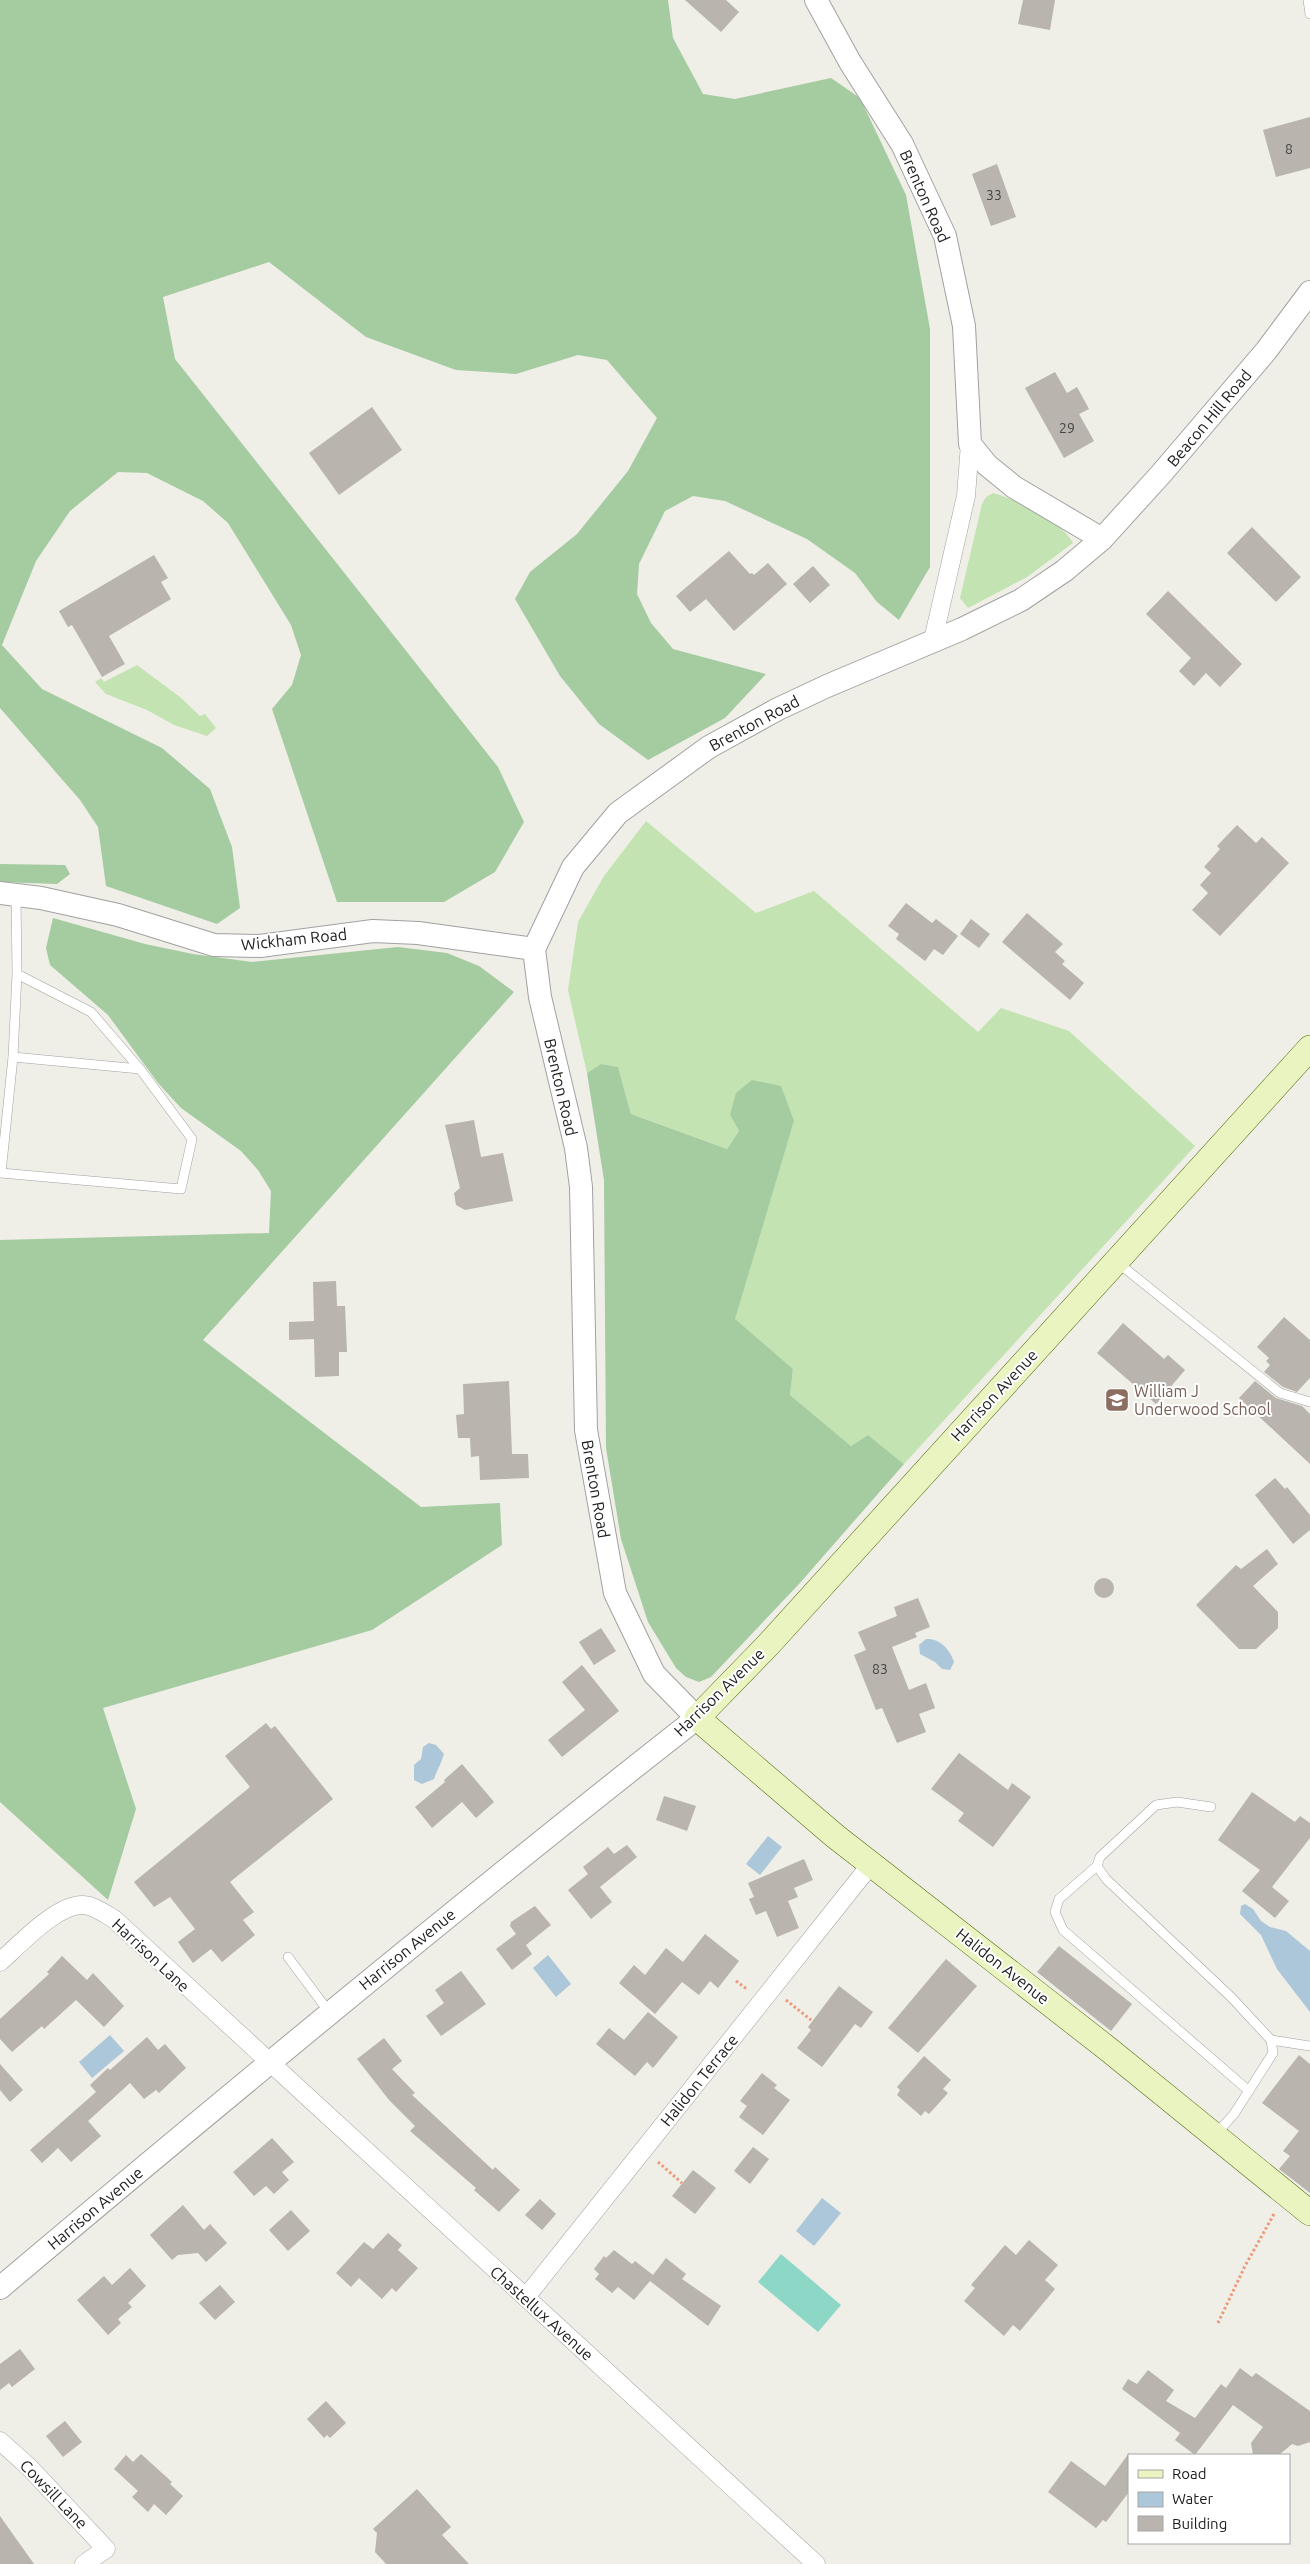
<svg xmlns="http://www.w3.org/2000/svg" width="1310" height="2564" font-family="Ubuntu,sans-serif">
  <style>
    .grass { fill: #c3e4b2 }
    .forest { fill: #a5cba0 }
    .pitch { fill: #8dd7c6 }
    .water { fill: #acc7d9 }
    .building { fill: #b9b4ad }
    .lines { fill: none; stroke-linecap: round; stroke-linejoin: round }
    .service-casing { stroke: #a1a1a1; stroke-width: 10 }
    .minor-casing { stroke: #a1a1a1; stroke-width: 19 }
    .tertiary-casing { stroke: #a1a1a1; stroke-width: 24 }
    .secondary-casing { stroke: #546e0f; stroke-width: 26 }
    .path { stroke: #ed997a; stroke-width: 3; stroke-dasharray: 2.5 2.5; stroke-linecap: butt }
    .service { stroke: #fff; stroke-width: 9 }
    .minor { stroke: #fff; stroke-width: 18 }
    .tertiary { stroke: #fff; stroke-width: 22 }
    .secondary { stroke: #e9f4c1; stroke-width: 25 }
    .labels { text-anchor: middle; stroke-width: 4; stroke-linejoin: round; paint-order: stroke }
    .number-label { font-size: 14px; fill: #464543 }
    .street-label { font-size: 16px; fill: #202020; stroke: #fff }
    .education-label { font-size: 16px; fill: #785e54; stroke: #fff; text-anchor: start }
  </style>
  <rect width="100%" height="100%" fill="#efeee7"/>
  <g class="grass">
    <path d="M993 493C1017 499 1062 522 1073 543L1027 577 968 608 960 598 982 504 986 497Z"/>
    <path d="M137 665 180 697 200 716 205 714 216 728 207 736 174 725 147 710 106 694 95 682 101 678 104 682Z"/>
    <path d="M646 821 756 913 814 891 978 1032 1001 1008 1069 1031 1195 1146 904 1464 868 1435 851 1446 790 1395 793 1369 734 1319 794 1121 730 1115 739 1131 727 1149 631 1114 618 1067 601 1064 587 1073 568 990 578 922 604 876Z"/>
  </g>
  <g class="forest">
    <path d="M0 0H668L673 38 703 94 735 99 831 78 860 98 906 195 930 329V567L899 620 877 602 855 573 807 539 725 501 693 496 665 511 639 564 637 594 651 623 673 649 766 674 725 718 648 760 599 724 560 676 515 599 530 572 577 534 628 471 657 418 607 360 578 355 516 374 456 370 366 337 269 262 163 297 175 359 498 767 524 822 495 872 444 902H337L272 709 292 685 301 655 291 625 228 523 203 501 147 473 118 472 70 511 36 561 2 645 42 689 162 748 210 789 232 847 240 908 217 924 106 886 98 827 80 800 0 708Z"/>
    <path d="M0 864 65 865 70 874 57 884 0 882Z"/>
    <path d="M53 918 145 944 193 954 252 962 398 947 447 953 479 966 514 992 203 1340 421 1507 500 1503 502 1545 372 1630 103 1708 136 1809 108 1900 0 1802V1240L269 1233 271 1191 258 1170 241 1151 181 1108 158 1083 108 1015 50 965 46 948Z"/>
    <path d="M601 1064 618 1067 631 1114 727 1149 739 1131 730 1115 736 1093 752 1080 781 1086 794 1121 735 1319 793 1369 790 1395 851 1446 868 1435 904 1464 799 1584 711 1677 699 1682 686 1677 676 1668 648 1622 621 1539 606 1448 604 1180 587 1073Z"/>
  </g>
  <path class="pitch" d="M781 2254 841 2305 818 2332 758 2282Z"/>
  <g class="water">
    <path d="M926 1639C939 1638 950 1649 954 1662L950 1670 942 1669 935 1662 920 1654 919 1645Z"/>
    <path d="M429 1743 436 1745 444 1754C441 1764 437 1770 434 1779L422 1784 414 1780V1765L421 1759 423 1747Z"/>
    <path d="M768 1836 782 1847 760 1875 746 1864Z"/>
    <path d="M1245 1904 1253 1909 1261 1921 1270 1927 1286 1931 1310 1951V2012L1277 1969 1261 1935 1240 1914 1241 1906Z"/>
    <path d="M548 1955 571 1984 556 1997 533 1968Z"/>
    <path d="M110 2035 124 2051 92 2078 79 2062Z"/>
    <path d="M822 2198 841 2213 814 2246 796 2231Z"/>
  </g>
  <g class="building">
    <path d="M685 0H726L739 12 721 32Z"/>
    <path d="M1023 0H1055L1050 30 1018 24Z"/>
    <path d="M1310 117V168L1276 177 1263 130Z"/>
    <path d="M997 164 1016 217 991 226 972 174Z"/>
    <path d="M1055 372 1067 393 1077 387 1089 409 1079 414 1094 441 1064 458 1025 388Z"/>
    <path d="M372 407 402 450 339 495 309 453Z"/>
    <path d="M1252 527 1301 577 1276 602 1227 553Z"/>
    <path d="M729 551 750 574 752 573 754 575 768 563 787 584 734 631 706 599 690 612 676 596Z"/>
    <path d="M154 555 168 578 161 582 171 599 109 636 125 664 102 677 72 625 68 627 59 611Z"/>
    <path d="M813 566 830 585 810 603 793 584Z"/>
    <path d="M1168 591 1242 664 1220 687 1206 673 1194 686 1179 671 1191 658 1146 614Z"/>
    <path d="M1237 825 1256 843 1262 837 1289 863 1220 936 1192 910 1208 893 1200 885 1211 873 1204 867 1220 849 1217 846Z"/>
    <path d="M906 903 932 923 936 919 958 936 943 955 934 949 925 961 896 939 899 934 888 926Z"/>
    <path d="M1027 913 1063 944 1055 952 1065 961 1062 964 1084 983 1070 1000 1002 942Z"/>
    <path d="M971 919 990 934 979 948 960 934Z"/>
    <path d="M474 1120 481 1157 503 1153 513 1201 465 1210 456 1205 454 1193 460 1188 445 1125Z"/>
    <path d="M336 1281 337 1306H345L347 1352H339V1376L315 1377 314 1339 289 1340V1322L314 1321 313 1282Z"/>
    <path d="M1284 1317 1310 1340V1378L1297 1392 1283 1387 1264 1372 1270 1365 1266 1361 1269 1358 1257 1347Z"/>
    <path d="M1123 1323 1164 1359 1168 1355 1185 1370 1156 1404 1097 1353Z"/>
    <path d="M509 1381 512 1454H528L529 1478 480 1480 479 1456 471 1457 470 1438H458L456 1415 464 1414 463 1384Z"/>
    <path d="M1255 1381 1276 1398 1302 1406 1310 1414V1464L1239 1398Z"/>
    <path d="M1275 1478 1285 1489 1287 1487 1310 1515V1530L1293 1544 1255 1495Z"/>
    <path d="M1267 1549 1278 1564 1253 1586 1278 1612V1628L1256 1649H1239L1196 1605 1236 1565 1241 1569Z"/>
    <circle cx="1104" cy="1588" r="10"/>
    <path d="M918 1598 930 1627 915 1633 917 1637 892 1647 909 1690 926 1683 935 1708 919 1714 926 1732 897 1743 882 1708 876 1710 854 1655 866 1650 858 1632 897 1616 894 1607Z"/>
    <path d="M601 1628 616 1651 594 1665 579 1642Z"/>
    <path d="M582 1665 619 1711 562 1757 548 1740 585 1710 562 1682Z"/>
    <path d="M266 1723 271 1729 275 1726 333 1799 230 1882 254 1912 243 1920 255 1935 222 1962 211 1949 193 1963 178 1942 195 1929 170 1897 154 1907 134 1882 250 1787 225 1756Z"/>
    <path d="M959 1753 1008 1790 1012 1783 1031 1797 993 1847 958 1821 964 1813 931 1789Z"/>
    <path d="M462 1764 494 1802 476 1818 462 1802 432 1828 415 1807 445 1782 444 1780Z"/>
    <path d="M1252 1792 1295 1822 1300 1816 1310 1823V1838L1272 1887 1289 1901 1275 1918 1242 1891 1260 1870 1218 1840Z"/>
    <path d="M664 1796 696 1806 687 1831 656 1820Z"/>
    <path d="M627 1845 637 1857 600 1887 612 1902 591 1919 568 1890 588 1874 583 1867 608 1847 614 1854Z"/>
    <path d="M804 1859 813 1880 794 1888 798 1897 788 1901 799 1928 777 1937 766 1911 756 1915 749 1899 754 1897 748 1883Z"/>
    <path d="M535 1906 551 1925 526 1945 532 1954 512 1970 496 1949 516 1934 510 1926 511 1922Z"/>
    <path d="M705 1934 739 1961 718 1988 710 1981 699 1995 682 1982 655 2014 619 1983 634 1965 645 1975 666 1948 683 1962Z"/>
    <path d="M1059 1946 1132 2004 1111 2031 1037 1972Z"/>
    <path d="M62 1956 87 1980 93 1973 124 2006 104 2027 76 2000 44 2029 42 2026 12 2052 0 2039V2019L49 1974 47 1972Z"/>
    <path d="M946 1959 977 1986 918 2053 888 2028Z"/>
    <path d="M461 1971 486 2004 441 2036 426 2016 444 2003 435 1990Z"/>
    <path d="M839 1986 873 2012 861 2028 855 2024 822 2067 797 2048 811 2030 808 2027Z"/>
    <path d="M648 2012 678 2037 653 2068 647 2062 635 2076 596 2044 609 2028 624 2040Z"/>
    <path d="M147 2037 158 2050 165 2044 186 2068 159 2093 156 2090 144 2099 130 2083 88 2121 101 2136 71 2162 58 2148 42 2163 30 2150 96 2092 90 2085 108 2068 110 2070Z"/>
    <path d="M384 2038 402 2061 392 2069 415 2093 412 2095 493 2170 495 2167 520 2190 499 2212 474 2190 476 2188 410 2131 415 2126 389 2100 357 2059Z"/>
    <path d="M1299 2055 1310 2064V2193L1279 2169 1290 2156 1283 2151 1299 2131 1262 2103Z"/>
    <path d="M924 2056 951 2080 943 2089 948 2093 929 2114 925 2111 921 2116 897 2095 900 2090 897 2087Z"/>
    <path d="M0 2064 23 2090 10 2102 0 2090Z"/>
    <path d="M762 2073 777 2085 774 2088 790 2100 763 2135 739 2117 747 2106 740 2101Z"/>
    <path d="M272 2138 294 2162 282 2172 289 2180 274 2194 266 2186 254 2196 233 2172Z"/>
    <path d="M753 2147 769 2159 750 2184 734 2171Z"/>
    <path d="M693 2170 716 2188 695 2214 672 2196Z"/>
    <path d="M540 2199 556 2214 542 2230 525 2215Z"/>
    <path d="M183 2205 204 2230 210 2224 227 2243 206 2262 198 2253 178 2255 172 2260 150 2235Z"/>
    <path d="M291 2210 310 2231 288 2251 269 2230Z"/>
    <path d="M388 2233 402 2245 398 2250 418 2268 396 2292 392 2288 382 2299 359 2278 351 2287 336 2273 364 2242 373 2249Z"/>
    <path d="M1029 2240 1058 2265 1045 2280 1055 2289 1020 2331 1013 2325 1004 2336 964 2301 975 2288 971 2285 1005 2245 1016 2255Z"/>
    <path d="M614 2250 632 2264 635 2261 653 2275 666 2258 686 2274 682 2279 721 2306 708 2326 650 2281 634 2300 618 2287 612 2293 595 2279 599 2274 594 2269 604 2256 606 2258Z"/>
    <path d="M130 2268 146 2286 128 2303 132 2307 118 2319 121 2323 108 2335 77 2300 104 2276 112 2285Z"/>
    <path d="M220 2285 235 2302 215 2320 199 2303Z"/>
    <path d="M20 2349 35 2369 12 2387 9 2383 0 2390V2364Z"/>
    <path d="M1240 2368 1252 2377 1256 2373 1310 2411V2442L1298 2446 1292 2444 1279 2455H1253L1251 2443 1263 2427 1233 2405 1195 2455 1175 2440 1180 2433 1122 2389 1128 2379 1137 2384 1148 2370 1174 2390 1166 2401 1195 2418 1221 2384 1226 2388Z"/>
    <path d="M326 2401 346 2423 330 2438 327 2435 324 2438 307 2419Z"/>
    <path d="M65 2421 82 2442 63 2457 46 2436Z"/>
    <path d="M1129 2453V2492L1106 2522 1103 2520 1096 2528 1048 2492 1071 2461 1105 2486Z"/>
    <path d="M141 2454 172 2482 170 2484 183 2496 166 2515 154 2504 148 2512 132 2497 138 2491 114 2469 126 2455 133 2462Z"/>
    <path d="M417 2489 451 2527 442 2535 469 2564H386L375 2552 377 2533 373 2529Z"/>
    <path d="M0 2516 34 2564H0Z"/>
  </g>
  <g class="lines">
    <defs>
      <g id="service">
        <path d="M1308 0 1310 14"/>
        <path d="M16 895 17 974 91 1012 140 1069 192 1139 181 1189 1 1173 13 1057 17 974"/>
        <path d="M13 1057 140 1069"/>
        <path d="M1117 1262 1280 1393 1310 1402"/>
        <path d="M1211 1807 1177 1802 1156 1805 1100 1857 1097 1866 1106 1879 1232 1998 1271 2040 1273 2053 1234 2114 1216 2134"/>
        <path d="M1097 1866 1059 1899 1055 1912 1063 1930 1249 2091"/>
        <path d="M288 1957 329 2012"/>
        <path d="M1271 2040 1310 2046"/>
      </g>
      <g id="minor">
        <path d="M933 640 966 496 970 444"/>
        <path d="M0 1962C18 1946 56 1905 82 1905 93 1905 104 1913 114 1919L816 2564"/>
        <path d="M526 2297 872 1863"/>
        <path d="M0 2441 29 2467 106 2549 84 2564"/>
      </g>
      <g id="tertiary">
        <path d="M816 0 850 62 902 144 945 236 964 326 970 444 987 465 1014 487 1102 539"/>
        <path d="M0 893 41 898 118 915 214 945 260 946 373 931 418 933 534 949"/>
        <path d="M0 2288C230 2094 461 1903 697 1718L654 1674 615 1593 586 1430 581 1187 576 1148 540 997 534 949 573 867 618 813 709 747 778 709 827 686 962 629 1021 600 1064 571 1102 539 1161 474 1266 351 1310 292"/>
      </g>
      <path id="secondary" d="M1310 1048 767 1646 697 1718 835 1836 1108 2049 1310 2213"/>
    </defs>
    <use href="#service" class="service-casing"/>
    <use href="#minor" class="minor-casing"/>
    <use href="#tertiary" class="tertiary-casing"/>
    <use href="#secondary" class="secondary-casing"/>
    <g class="path">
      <path d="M736 1981 748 1990"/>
      <path d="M786 2000 811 2020"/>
      <path d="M658 2162 682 2183"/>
      <path d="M1218 2323 1245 2266 1274 2214"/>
    </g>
    <use href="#service" class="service"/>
    <use href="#minor" class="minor"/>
    <use href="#tertiary" class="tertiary"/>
    <use href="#secondary" class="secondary"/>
  </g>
  <defs>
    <symbol id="school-square" viewBox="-11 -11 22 22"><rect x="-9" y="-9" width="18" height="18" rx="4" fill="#8d6e63" stroke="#fff"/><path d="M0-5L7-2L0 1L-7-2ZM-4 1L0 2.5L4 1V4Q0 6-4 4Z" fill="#fff"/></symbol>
  </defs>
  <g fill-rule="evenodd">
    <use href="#school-square" x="1103" y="1386" width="28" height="28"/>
  </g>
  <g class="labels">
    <g class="number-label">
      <text x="1289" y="154">8</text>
      <text x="994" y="200">33</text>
      <text x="1067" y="433">29</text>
      <text x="880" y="1674">83</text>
    </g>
    <g class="street-label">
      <text transform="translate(925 196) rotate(66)" y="6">Brenton Road</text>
      <text transform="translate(1209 418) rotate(-50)" y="6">Beacon Hill Road</text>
      <text transform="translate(754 723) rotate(-28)" y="6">Brenton Road</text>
      <text transform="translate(294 939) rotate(-6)" y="6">Wickham Road</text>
      <text transform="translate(561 1087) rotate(77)" y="6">Brenton Road</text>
      <text transform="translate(994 1395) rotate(-47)" y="6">Harrison Avenue</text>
      <text transform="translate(596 1489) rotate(80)" y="6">Brenton Road</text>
      <text transform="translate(719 1692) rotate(-44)" y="6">Harrison Avenue</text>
      <text transform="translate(407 1949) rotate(-39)" y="6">Harrison Avenue</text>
      <text transform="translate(151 1955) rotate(43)" y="6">Harrison Lane</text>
      <text transform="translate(1003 1966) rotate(38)" y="6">Halidon Avenue</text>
      <text transform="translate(699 2080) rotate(-51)" y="6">Halidon Terrace</text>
      <text transform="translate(95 2208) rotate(-40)" y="6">Harrison Avenue</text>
      <text transform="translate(542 2313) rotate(42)" y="6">Chastellux Avenue</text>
      <text transform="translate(54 2494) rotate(46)" y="6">Cowsill Lane</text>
    </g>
    <g class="education-label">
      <text x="1134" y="1397">William J<tspan x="1134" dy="18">Underwood School</tspan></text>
    </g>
  </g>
  <rect x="1128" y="2454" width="162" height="90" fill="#ffffff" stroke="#a6a6a6"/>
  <rect x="1138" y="2470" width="25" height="8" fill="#e9f4c1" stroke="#a6a6a6"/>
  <text x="1172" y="2479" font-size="15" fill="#202020">Road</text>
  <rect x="1138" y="2492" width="25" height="15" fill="#acc7d9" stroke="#a6a6a6"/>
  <text x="1172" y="2504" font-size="15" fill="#202020">Water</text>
  <rect x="1138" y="2516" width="25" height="15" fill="#b9b4ad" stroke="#a6a6a6"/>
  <text x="1172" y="2529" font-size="15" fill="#202020">Building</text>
</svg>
